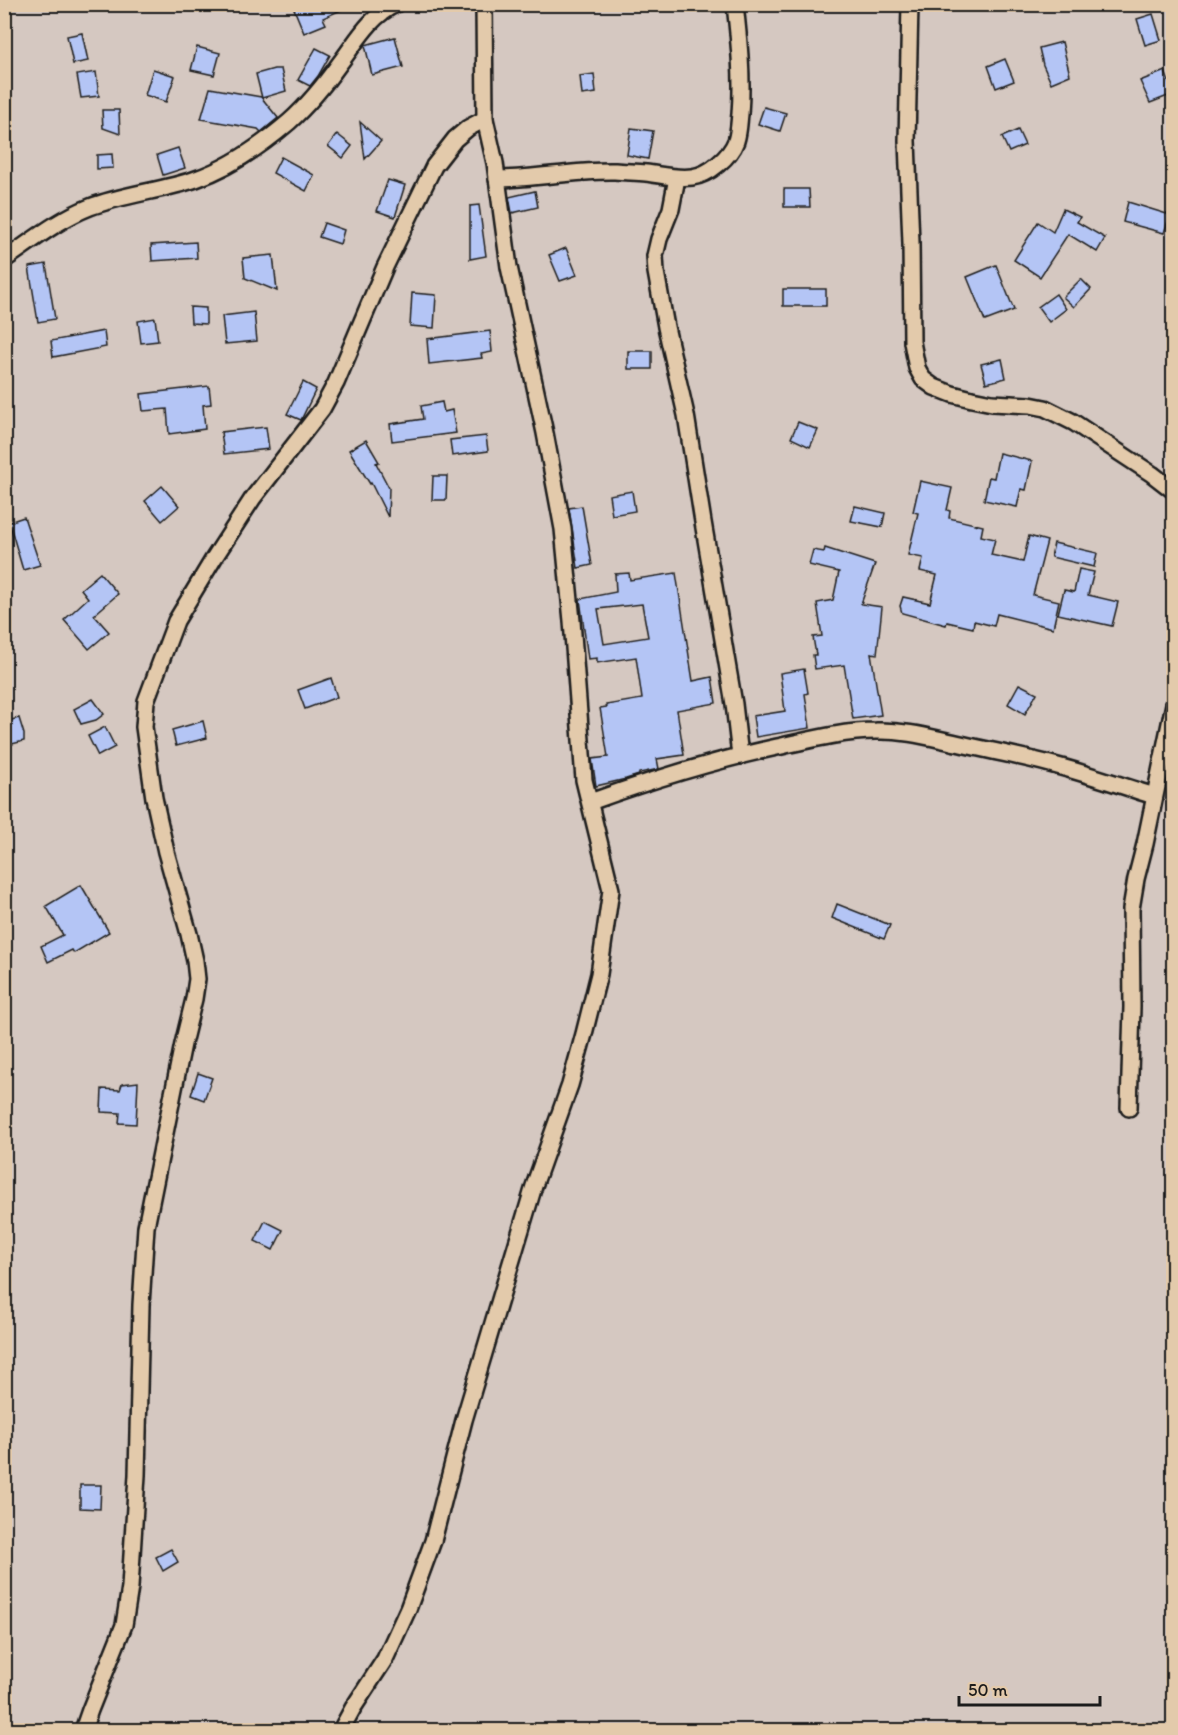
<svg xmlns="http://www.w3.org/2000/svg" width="1178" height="1735" font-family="Itim,sans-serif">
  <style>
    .building { fill: #b4c5f5; stroke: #1c1c1c; stroke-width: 1.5; fill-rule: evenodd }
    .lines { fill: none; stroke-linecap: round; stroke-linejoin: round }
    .minor-casing { stroke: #1c1c1c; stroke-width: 20 }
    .minor { stroke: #e3caab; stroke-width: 15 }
  </style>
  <rect width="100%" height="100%" fill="#d5c8c1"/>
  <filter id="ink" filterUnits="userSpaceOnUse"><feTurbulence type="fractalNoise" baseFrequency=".0167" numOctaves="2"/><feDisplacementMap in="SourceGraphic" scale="12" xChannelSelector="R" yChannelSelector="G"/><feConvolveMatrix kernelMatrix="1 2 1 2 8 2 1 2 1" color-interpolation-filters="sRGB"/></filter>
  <g filter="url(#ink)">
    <g class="building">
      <path d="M292 4H354L323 18 326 24 304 33Z"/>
      <path d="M1153 14 1161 40 1145 45 1137 19Z"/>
      <path d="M82 33 88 61 73 64 67 36Z"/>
      <path d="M395 37 403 67 372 75 365 45Z"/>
      <path d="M1062 42 1070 75 1051 83 1043 65 1039 48Z"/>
      <path d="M197 47 220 53 214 75 191 70Z"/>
      <path d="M316 48 330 55 318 76 310 86 298 80Z"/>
      <path d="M1005 59 1014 81 996 88 988 66Z"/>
      <path d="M153 69 175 76 166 102 145 95Z"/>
      <path d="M274 69H281L286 91 262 98 256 74Z"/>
      <path d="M1165 71 1173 94 1150 103 1140 81Z"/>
      <path d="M96 72 99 96 81 98 77 75Z"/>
      <path d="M594 74 596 93 582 95 580 76Z"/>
      <path d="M210 88 261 97 278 118 261 132 258 129 201 119Z"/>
      <path d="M764 107 786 113 780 131 758 124Z"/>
      <path d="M102 110H119L120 134 103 128Z"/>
      <path d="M360 122 381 141 365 159Z"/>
      <path d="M631 128 653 131 648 159 627 155Z"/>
      <path d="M1018 130 1025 145 1009 152 1002 137Z"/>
      <path d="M337 134 352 146 343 158 328 146Z"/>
      <path d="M178 148 185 168 163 175 157 155Z"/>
      <path d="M112 154 113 168 97 169V155Z"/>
      <path d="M281 157 314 175 306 191 273 173Z"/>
      <path d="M388 180 405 185 395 217 377 211Z"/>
      <path d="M784 189H809L810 207H784Z"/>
      <path d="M535 191 538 207 512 213 509 197Z"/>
      <path d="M1128 202 1170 215 1164 233 1123 222Z"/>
      <path d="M479 205 486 256 470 259V206Z"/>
      <path d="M1063 209 1080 217 1077 222 1105 238 1097 252 1068 234 1040 277 1014 260 1038 222 1053 232Z"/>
      <path d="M324 223 344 230 340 244 319 237Z"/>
      <path d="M196 242 197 258 152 261 151 245Z"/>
      <path d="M566 248 577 275 560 281 549 255Z"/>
      <path d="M273 255 277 291 245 278 243 258Z"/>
      <path d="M46 264 55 319 38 322 29 267Z"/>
      <path d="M996 265 1014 310 985 321 967 277Z"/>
      <path d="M1081 279 1091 289 1074 307 1063 297Z"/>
      <rect x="783" y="289" width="43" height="17"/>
      <path d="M412 293 436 295 434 328 410 326Z"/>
      <path d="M1056 294 1066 309 1049 322 1038 307Z"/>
      <path d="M190 307 206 308V324L191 323Z"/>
      <path d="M254 312 257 341 225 344 222 316Z"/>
      <path d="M155 318 158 341 141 343 138 321Z"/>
      <path d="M104 331 106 347 53 357 51 341Z"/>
      <path d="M490 331 492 352 481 354 482 358 429 364 427 339Z"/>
      <rect x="628" y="351" width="24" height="18"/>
      <path d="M1002 359 1006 378 986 383 981 364Z"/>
      <path d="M303 382 316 389 301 420 287 414Z"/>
      <path d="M209 386 211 404 203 405 205 429 169 434 167 409 143 411 141 394Z"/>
      <path d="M442 402 444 412 452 410 456 433 392 441 390 424 423 419 421 406Z"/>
      <path d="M798 422 818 430 810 447 791 438Z"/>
      <path d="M266 427 269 449 224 454 221 432Z"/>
      <path d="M486 436 488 451 452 456 450 440Z"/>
      <path d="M366 440 379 462 376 463 389 488 388 517 371 483 370 484 349 450Z"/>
      <path d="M999 453 1032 461 1026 490 1021 489 1017 507 984 500 989 477 994 478Z"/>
      <path d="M433 476H447L446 500H432Z"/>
      <path d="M920 481 952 488 947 510 950 511 949 518 983 526 981 536 995 539 991 555 1023 562 1029 536 1047 541 1033 595 1059 601 1053 628 997 614 994 626 974 621 973 628 947 622 946 625 902 613 900 606 903 597 930 603 937 575 920 571 923 558 908 555 918 513 913 512Z"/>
      <path d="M162 486 179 506 162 521 145 501Z"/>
      <path d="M632 491 635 511 612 515 609 495Z"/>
      <path d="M582 506 592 565 578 568 569 508Z"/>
      <path d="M855 506 885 513 882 527 851 521Z"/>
      <path d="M24 517 40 565 23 570 9 522Z"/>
      <path d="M1054 543 1097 553 1094 567 1051 557Z"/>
      <path d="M825 548 875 564 861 604 882 607 877 654 871 653 881 715 853 719 844 665 815 669 813 655H816L813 637 822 636 817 603 833 600 839 572 809 565 813 550 824 552Z"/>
      <path d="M1079 569 1094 572 1088 595 1118 602 1112 626 1058 614 1064 590 1074 592Z"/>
      <path d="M100 573 118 594 94 615 109 632 89 649 64 620 88 598 81 589Z"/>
      <path d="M629 573 630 580 676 573 693 681 712 677 716 703 677 710 684 755 657 759 659 769 639 773V775L626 779 596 786 592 759 608 757 600 708 607 707 606 705 642 699 636 657 597 663V658L588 659 580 599 616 592 615 574ZM642 604 648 637 604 644 598 609Z"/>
      <path d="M804 669 808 693 805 694 810 728 756 737 753 716 785 711 780 673Z"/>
      <path d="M331 678 337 697 305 709 298 690Z"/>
      <path d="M1019 684 1037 693 1025 714 1008 704Z"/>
      <path d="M93 699 104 714 96 720 81 724 74 709Z"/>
      <path d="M19 718 24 734V741L4 746V722Z"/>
      <path d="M203 721 207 738 176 746 172 730Z"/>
      <path d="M105 727 115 747 98 756 88 736Z"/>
      <path d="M81 885 109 932 74 953 72 950 48 962 41 946 63 935 46 906Z"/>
      <path d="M837 904 890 925 884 939 832 918Z"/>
      <path d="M198 1073 212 1078 204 1100 191 1095Z"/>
      <path d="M138 1082 136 1124 119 1123 120 1113 101 1112 102 1089 120 1090 122 1084Z"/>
      <path d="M265 1221 283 1230 273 1250 255 1241Z"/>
      <path d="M80 1485H101L100 1509 80 1508Z"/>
      <path d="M171 1549 178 1562 163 1571 156 1557Z"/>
    </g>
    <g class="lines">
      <defs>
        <g id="minor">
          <path d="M910 4 907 141 911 243 912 342 917 368 923 379 934 387 952 394 972 399 992 403 1030 405 1045 408 1073 422 1152 474 1174 491"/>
          <path d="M677 178 671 209 659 239 655 256 656 272 666 327 686 415 703 522 734 704 740 756"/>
          <path d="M497 179C536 179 575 170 615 171 625 172 636 172 646 173 662 175 676 179 692 177 709 175 730 157 736 141 739 132 739 122 740 114 743 77 739 41 735 4"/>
          <path d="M4 260C32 241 59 219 90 207 124 194 162 191 196 179 231 167 261 146 289 122 308 105 325 84 340 63 357 41 370 16 396 4"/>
          <path d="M590 802C651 780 713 761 777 747 809 740 843 731 876 731 906 730 932 738 961 744 991 751 1020 756 1050 764 1085 773 1120 785 1154 796"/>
          <path d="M1129 1108 1132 1007 1131 909 1136 879 1145 844 1174 704"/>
          <path d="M83 1730 90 1710 124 1625 130 1587 137 1475 141 1305 146 1227 183 1044 194 999 197 979 195 961 189 934 166 852 154 798 144 727 146 701 176 621 214 558 253 498 322 409 336 383 385 267 434 166 455 139 468 128 485 119"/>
          <path d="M341 1730 353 1708 385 1659 408 1609 433 1541 464 1420 534 1186 570 1085 584 1034 599 974 611 890 584 780 572 621 563 529 545 433 509 267 495 163 485 119 484 4"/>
        </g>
      </defs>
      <use href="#minor" class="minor-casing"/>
      <use href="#minor" class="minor"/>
    </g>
  </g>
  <rect width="1178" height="1735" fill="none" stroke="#e3caab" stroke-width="24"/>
  <rect x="12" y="12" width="1154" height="1711" fill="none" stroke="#1c1c1c" stroke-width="2" filter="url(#ink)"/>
  <path d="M959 1696v9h141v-9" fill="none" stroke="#1c1c1c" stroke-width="3"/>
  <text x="968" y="1696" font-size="18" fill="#1c1c1c" stroke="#e3caab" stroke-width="4.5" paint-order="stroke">50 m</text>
</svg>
